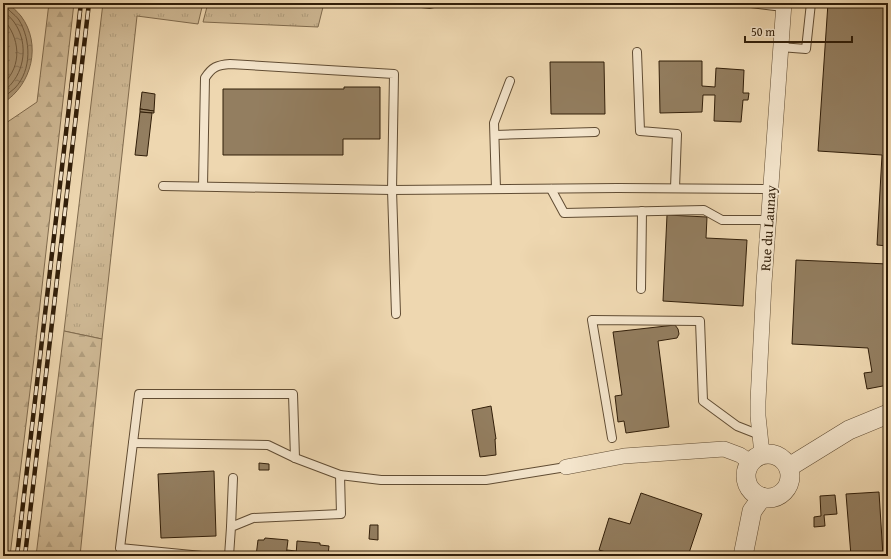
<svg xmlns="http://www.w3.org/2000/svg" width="891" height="559" font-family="'Gentium Book Plus',serif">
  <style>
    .grass { fill: url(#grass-tufts); stroke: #806b4e }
    .forest { fill: url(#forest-firs); stroke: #806b4e }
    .water { fill: url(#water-ripples); stroke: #7c674b }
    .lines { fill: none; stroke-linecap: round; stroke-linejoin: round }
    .shore { stroke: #705b40; stroke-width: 1 }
    .building { fill: #937e60; stroke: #311e09 }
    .service-casing { stroke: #604c33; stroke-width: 10 }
    .minor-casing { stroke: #604c33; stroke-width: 16 }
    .tertiary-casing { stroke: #604c33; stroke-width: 20 }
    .service { stroke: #f4e5cc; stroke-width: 8 }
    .minor { stroke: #f4e5cc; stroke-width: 15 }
    .tertiary { stroke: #f4e5cc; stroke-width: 19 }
    .rail-casing { stroke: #311e09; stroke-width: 4.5 }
    .rail { stroke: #f4e5cc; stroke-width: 3; stroke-dasharray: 9; stroke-linecap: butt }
    .labels { text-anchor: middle; stroke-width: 4; stroke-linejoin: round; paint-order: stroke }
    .street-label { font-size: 14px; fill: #311e09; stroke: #f4e5cc }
  </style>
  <defs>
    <pattern id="grass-tufts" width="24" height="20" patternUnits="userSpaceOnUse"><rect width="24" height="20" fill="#ceb894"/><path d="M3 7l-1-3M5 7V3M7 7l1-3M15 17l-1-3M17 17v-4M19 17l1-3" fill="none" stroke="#b19e7e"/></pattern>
    <pattern id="forest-firs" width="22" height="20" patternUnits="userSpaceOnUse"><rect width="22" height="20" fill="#ceb894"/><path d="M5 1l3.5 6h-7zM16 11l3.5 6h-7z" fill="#b19e7e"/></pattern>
    <pattern id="water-ripples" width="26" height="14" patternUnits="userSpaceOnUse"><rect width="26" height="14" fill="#ae9877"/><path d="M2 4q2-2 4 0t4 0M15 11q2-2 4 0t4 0" fill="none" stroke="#8e7b60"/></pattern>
  </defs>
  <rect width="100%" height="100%" fill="#eed7b0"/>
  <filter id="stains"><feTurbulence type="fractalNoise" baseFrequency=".005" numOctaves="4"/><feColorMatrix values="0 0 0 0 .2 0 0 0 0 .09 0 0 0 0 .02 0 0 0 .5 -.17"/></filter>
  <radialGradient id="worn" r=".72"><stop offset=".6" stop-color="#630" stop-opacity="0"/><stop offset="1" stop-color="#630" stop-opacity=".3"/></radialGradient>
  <g class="grass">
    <path d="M103 3H203L198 24 137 16 102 339 64 331Z"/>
    <path d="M208 3H324L318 27 203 22Z"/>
  </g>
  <g class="forest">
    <path d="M49 3H74L34 358 10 556H3V125L37 102Z"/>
    <path d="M64 331 102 339 80 556H36Z"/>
  </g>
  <path class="water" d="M3 3H8C12 7 17 11 21 16 42 44 32 85 3 103Z"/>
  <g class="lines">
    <g class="shore">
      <path d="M3 11C7 14 11 18 14 22 27 40 26 66 12 83 10 86 6 89 3 92"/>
      <path d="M3 19C20 37 23 66 3 84"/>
      <path d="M3 98C7 95 11 91 15 88 32 70 31 40 19 20 15 14 6 10 5 3"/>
    </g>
  </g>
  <g class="building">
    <path d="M828 3H888V246L877 245 882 155 818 151Z"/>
    <path d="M659 61H702V86L715 87 716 68 744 70 743 93H749L748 100H743L741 122 714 121 715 95H703L702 112 660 113Z"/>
    <path d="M550 62H604L605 114H551Z"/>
    <path d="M344 87H380V139H343V155H223V89H344Z"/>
    <path d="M142 92 155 94 154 111 140 109Z"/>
    <path d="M140 109 154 111V113L140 112Z"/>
    <path d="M140 112 152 113 147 156 135 155Z"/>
    <path d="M667 215 707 217 706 238 747 240 743 306 663 301Z"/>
    <path d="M796 260 888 264V385L867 389 864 373 872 372 868 348 792 344Z"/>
    <path d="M675 325 678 329 679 334 677 338 658 341 669 427 626 433 624 421 618 422 615 396 622 395 613 332Z"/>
    <path d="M491 406 496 439H495L496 455 480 457 472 410Z"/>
    <path d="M259 463 269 464V470H259Z"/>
    <path d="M214 471 216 536 161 538 158 474Z"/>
    <path d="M879 492 883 556H851L846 494Z"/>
    <path d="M641 493 702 514 688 556H619L599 550 609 518 630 524Z"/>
    <path d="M835 495 837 514 824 515 825 526 814 527V517L821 516 820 496Z"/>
    <path d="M370 525H378V540L369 539Z"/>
    <path d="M265 538 288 540 286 556H256L258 540H264Z"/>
    <path d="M297 541 320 543V545L329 546 328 556H296Z"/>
    <path d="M287 550 296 551V556L286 555Z"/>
  </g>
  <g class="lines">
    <defs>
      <g id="service">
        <path d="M422 3 430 4 434 3"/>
        <path d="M751 3 783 7"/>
        <path d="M780 47 806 49 811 3"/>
        <path d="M637 52 640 131 677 134 675 188"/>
        <path d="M495 135 595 132"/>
        <path d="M163 186 392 190 618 188 770 189"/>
        <path d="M203 186 205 78C212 67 217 65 230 64L394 74 392 190 396 314"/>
        <path d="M496 189 494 123 510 81"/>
        <path d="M551 189 564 213 704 210 722 220H769"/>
        <path d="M641 289 642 211"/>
        <path d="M612 438 592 320 700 321 703 401 737 426 760 435"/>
        <path d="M133 443 268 445 295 458 340 475"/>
        <path d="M231 527 233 478"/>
        <path d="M202 556 120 548 139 394H293L295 458"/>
        <path d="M229 556 231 527 253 518 341 514 340 475 381 480H486L566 467"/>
      </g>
      <g id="minor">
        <path d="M762 454 758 416V401L764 283 784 3"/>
        <path d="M566 467 624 456 724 449 740 455 750 462"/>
      </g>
      <g id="tertiary">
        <circle cx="768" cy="476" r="22"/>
        <path d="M789 467 849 430 888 414"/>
        <path d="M743 556 752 511 762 497"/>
      </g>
    </defs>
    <use href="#service" class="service-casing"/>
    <use href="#minor" class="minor-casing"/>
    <use href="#tertiary" class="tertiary-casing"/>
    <use href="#service" class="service"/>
    <use href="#minor" class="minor"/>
    <use href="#tertiary" class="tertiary"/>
    <defs>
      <g id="rail">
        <path d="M17 556 81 3"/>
        <path d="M25 556 89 3"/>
      </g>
    </defs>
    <use href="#rail" class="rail-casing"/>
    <use href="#rail" class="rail"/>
  </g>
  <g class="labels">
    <g class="street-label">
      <text transform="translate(768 228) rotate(-86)" y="5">Rue du Launay</text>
    </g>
  </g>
  <rect width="891" height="559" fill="none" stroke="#eed7b0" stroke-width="16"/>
  <rect x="4" y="4" width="883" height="551" fill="none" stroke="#311e09" stroke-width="2"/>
  <rect x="8" y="8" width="875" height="543" fill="none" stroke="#311e09"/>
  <path d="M745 36v6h107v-6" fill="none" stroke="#311e09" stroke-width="2"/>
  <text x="751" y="36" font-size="12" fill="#311e09" stroke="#f4e5cc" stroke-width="3" paint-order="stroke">50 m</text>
  <rect width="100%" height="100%" filter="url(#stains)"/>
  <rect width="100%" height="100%" fill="url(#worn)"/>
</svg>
